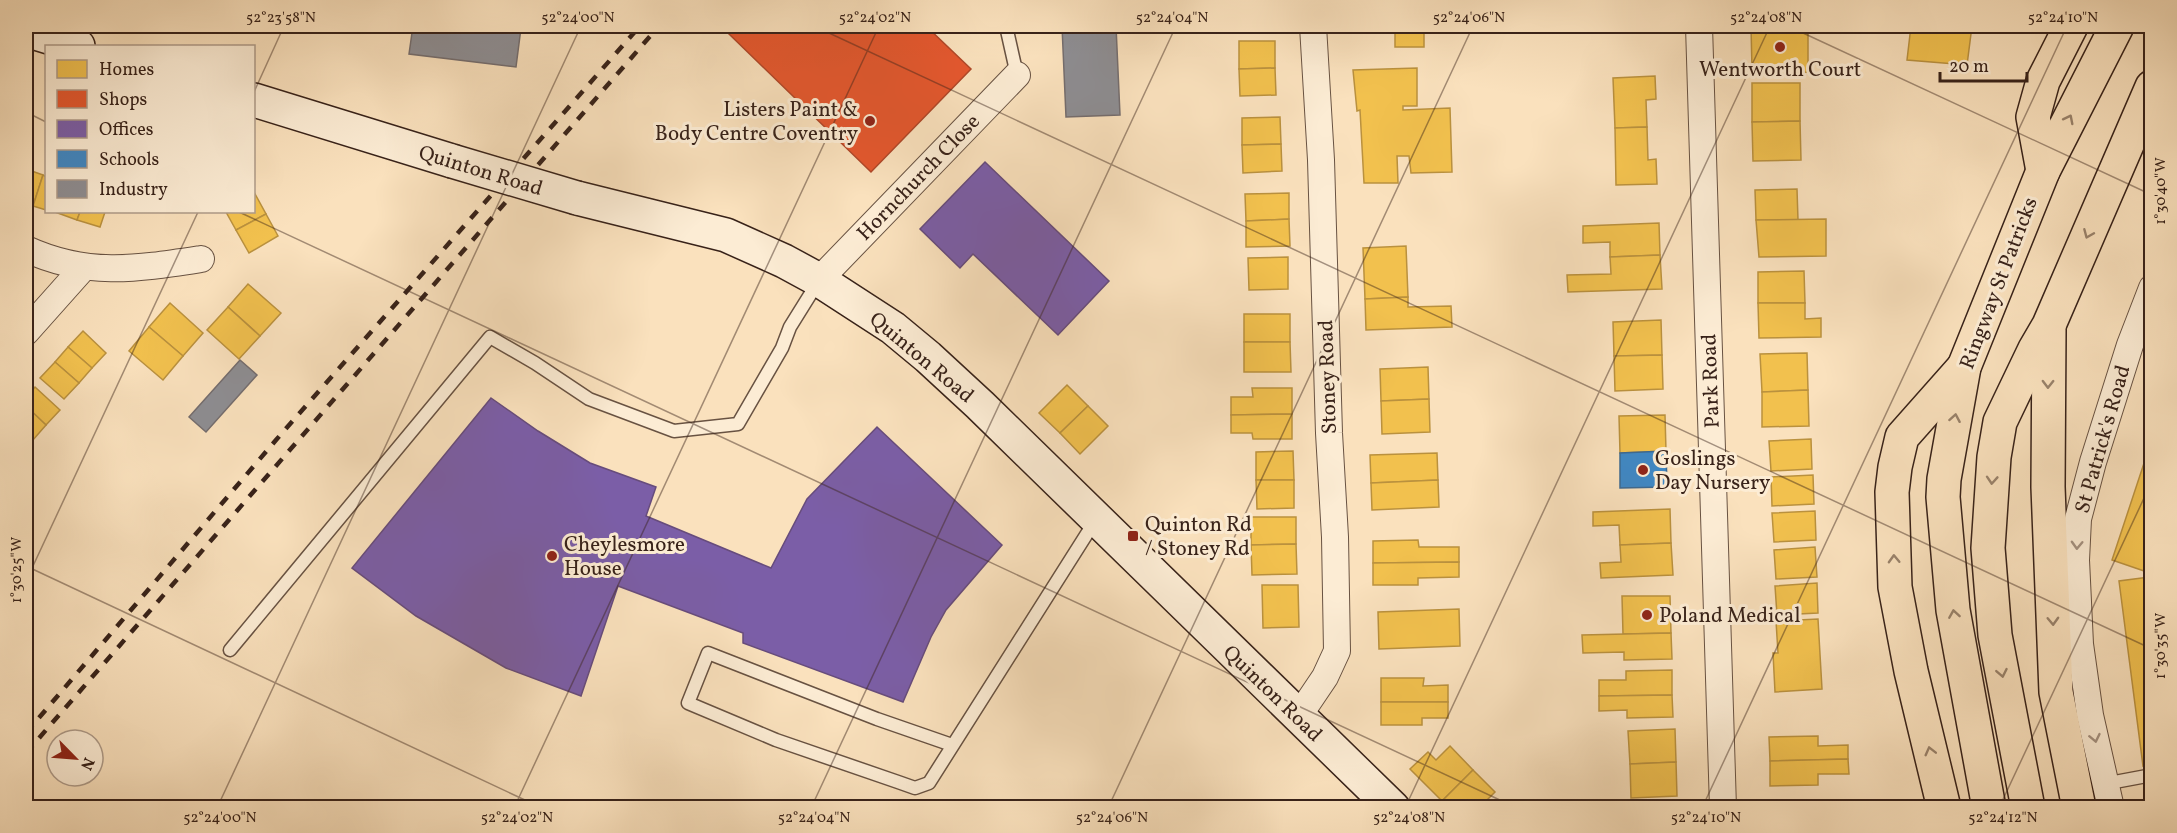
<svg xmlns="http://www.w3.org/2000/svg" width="2177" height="833" font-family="Vollkorn,serif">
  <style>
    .homes { fill: #f2c14e; stroke: #ba913e; stroke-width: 1.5 }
    .shops { fill: #e4572e; stroke: #b04728; stroke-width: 1.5 }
    .offices { fill: #7b5ea7; stroke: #674c7c; stroke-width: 1.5 }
    .schools { fill: #3f88c5; stroke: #3d6991; stroke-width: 1.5 }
    .industry { fill: #8d8d92; stroke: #746d6e; stroke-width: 1.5 }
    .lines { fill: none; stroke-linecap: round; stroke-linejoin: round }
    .lane-casing { stroke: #685242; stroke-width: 15 }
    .street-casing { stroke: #685242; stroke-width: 28 }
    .secondary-casing { stroke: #382219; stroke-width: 36 }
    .highway-casing { stroke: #382219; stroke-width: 36 }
    .lane { stroke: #fcecd4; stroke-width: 12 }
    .street { stroke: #fcecd4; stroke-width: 26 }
    .secondary { stroke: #fcecd4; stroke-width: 33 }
    .highway { stroke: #fae1bd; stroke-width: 33 }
    .rail { stroke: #382219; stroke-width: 4.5; stroke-dasharray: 10 10; stroke-linecap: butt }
    .secondary-bridge-casing { stroke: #382219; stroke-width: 36; stroke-linecap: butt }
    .secondary-bridge { stroke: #fcecd4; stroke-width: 33 }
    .oneway { stroke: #99826b }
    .oneway2 { stroke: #a49180 }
    .ticks { fill: none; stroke: #382219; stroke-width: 1.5; stroke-opacity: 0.45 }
    .poi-dot { fill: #8f2418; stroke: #fcecd4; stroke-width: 2 }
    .labels { text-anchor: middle; stroke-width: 6; stroke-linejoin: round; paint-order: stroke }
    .poi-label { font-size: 21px; fill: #382219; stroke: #fcecd4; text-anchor: start }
    .street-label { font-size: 21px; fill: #382219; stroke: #fcecd4 }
    .neatline { fill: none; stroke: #382219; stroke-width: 2 }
    .ticks-label { font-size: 15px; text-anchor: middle; fill: #382219 }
  </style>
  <rect width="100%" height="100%" fill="#fae1bd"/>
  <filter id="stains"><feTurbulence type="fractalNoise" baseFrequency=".00333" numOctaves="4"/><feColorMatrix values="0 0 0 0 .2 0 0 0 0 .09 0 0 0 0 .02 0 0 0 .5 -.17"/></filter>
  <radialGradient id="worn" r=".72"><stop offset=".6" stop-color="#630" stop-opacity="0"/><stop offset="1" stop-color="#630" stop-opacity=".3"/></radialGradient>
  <g class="homes">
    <path d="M1367 26H1424V47H1395V28H1367Z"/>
    <path d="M1751 26H1808V72L1772 74 1771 69 1752 70Z"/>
    <path d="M1911 26H1972L1967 65 1907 60Z"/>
    <path d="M1239 41H1275V68L1239 69Z"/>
    <path d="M1275 68 1276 95 1240 96 1239 69Z"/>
    <path d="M1417 68V106H1403V110L1450 108 1452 172 1411 173 1409 156H1397L1398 183H1364L1360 110 1357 111 1353 70Z"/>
    <path d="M1655 76 1656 99 1646 100 1647 127 1615 128 1613 78Z"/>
    <path d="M1752 83H1800V121L1752 122Z"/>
    <path d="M1280 117 1281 144 1242 145V118Z"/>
    <path d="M1800 121 1801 160 1753 161 1752 122Z"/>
    <path d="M1647 127 1648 160 1656 159 1657 184 1616 185 1615 128Z"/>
    <path d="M1281 144 1282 171 1243 173 1242 145Z"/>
    <path d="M26 169 43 175 33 206 26 203Z"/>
    <path d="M43 175 46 177V210L33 206Z"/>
    <path d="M1797 189 1798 220H1756L1755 190Z"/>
    <path d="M254 192 266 214 236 230 226 212H254Z"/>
    <path d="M1289 193V219L1246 221 1245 194Z"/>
    <path d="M55 212H80L77 220Z"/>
    <path d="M80 212H105L100 227 77 220Z"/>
    <path d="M266 214 278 236 249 253 236 230Z"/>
    <path d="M1289 219 1290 246 1246 247V221Z"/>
    <path d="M1826 219V256L1759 257 1756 220Z"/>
    <path d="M1659 223 1660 255 1610 257V242L1583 243V226Z"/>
    <path d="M1406 246 1408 297 1365 299 1363 248Z"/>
    <path d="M1660 255 1662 289 1568 292 1567 275 1611 274 1610 257Z"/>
    <path d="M1288 257V289L1249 290 1248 258Z"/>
    <path d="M1804 271 1805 303H1758V272Z"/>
    <path d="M248 284 281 313 260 336 228 307Z"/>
    <path d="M1408 297V307L1451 306 1452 327 1366 330 1365 299Z"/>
    <path d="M170 303 203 333 183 356 149 327Z"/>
    <path d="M1758 303H1805V319L1821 318V337L1759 338Z"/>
    <path d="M228 307 260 336 239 359 207 330Z"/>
    <rect x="1244" y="314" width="46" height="28"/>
    <path d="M1661 320 1662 355 1614 356 1613 322Z"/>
    <path d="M149 327 183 356 163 380 129 351Z"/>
    <path d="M83 331 106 353 92 368 68 347Z"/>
    <path d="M1244 342H1290L1291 372H1244Z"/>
    <path d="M68 347 92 368 79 383 55 362Z"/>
    <path d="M1807 353 1808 390 1762 392 1760 354Z"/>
    <path d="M1662 355 1663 389 1615 391 1614 356Z"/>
    <path d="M55 362 79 383 64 399 40 378Z"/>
    <path d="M1428 367 1429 399 1381 401 1380 369Z"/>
    <path d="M1067 385 1088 406 1060 433 1039 413Z"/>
    <path d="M35 387 60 410 46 425 26 406V398Z"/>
    <path d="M1252 388H1292V414L1231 415V397H1253Z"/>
    <path d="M1808 390 1809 426 1762 427V392Z"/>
    <path d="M1429 399 1430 432 1382 434 1381 401Z"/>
    <path d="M26 406 46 425 33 440 26 433Z"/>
    <path d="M1088 406 1108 426 1080 454 1060 433Z"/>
    <path d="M1292 414V439H1253L1252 433H1231V415Z"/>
    <path d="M1665 415 1666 451 1620 453 1619 416Z"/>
    <path d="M1811 439 1812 469 1771 471 1769 441Z"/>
    <path d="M2152 439V568L2150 573 2112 560Z"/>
    <path d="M1293 451 1294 480H1256V452Z"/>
    <path d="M1437 453 1438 480 1371 483 1370 455Z"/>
    <path d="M1813 475 1814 504 1772 506 1771 477Z"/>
    <path d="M1256 480H1294V508L1257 509Z"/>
    <path d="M1438 480 1439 507 1372 510 1371 483Z"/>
    <path d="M1670 509 1671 543 1620 545 1619 525 1593 526V512Z"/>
    <path d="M1815 511 1816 540 1774 542 1772 513Z"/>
    <path d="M1251 517H1296V544L1251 545Z"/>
    <path d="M1418 540 1419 547H1459V562L1373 563V541Z"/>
    <path d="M1671 543 1673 575 1601 578 1600 563 1621 562 1620 545Z"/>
    <path d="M1296 544 1297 574 1252 575 1251 545Z"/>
    <path d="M1815 547 1817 577 1776 579 1774 550Z"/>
    <path d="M1459 562V577L1418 578V585H1373V563Z"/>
    <path d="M2149 577 2152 592V616H2149L2152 632V764L2143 766 2119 581Z"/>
    <path d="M1817 583 1818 613 1777 615 1775 586Z"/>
    <path d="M1262 585H1298L1299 627 1263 628Z"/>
    <path d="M1622 596H1670L1671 633 1623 634Z"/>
    <path d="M1459 609 1460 646 1379 649 1378 612Z"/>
    <path d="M1818 619 1822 689 1775 692 1773 653H1778L1776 621Z"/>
    <path d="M1671 633 1672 659 1624 660V652L1583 653 1582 635Z"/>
    <path d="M1672 670V695L1599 696V680H1626V671Z"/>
    <path d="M1381 678H1424L1423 686 1448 685V702H1381Z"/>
    <path d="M1672 695 1673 717 1627 718V710L1599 711V696Z"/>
    <path d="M1381 702H1448V718H1422V725H1381Z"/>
    <path d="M1675 729 1676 762 1630 764 1628 731Z"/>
    <path d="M1818 736V746L1848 745V759L1770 761 1769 737Z"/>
    <path d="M1450 746 1473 770 1442 801 1410 769 1428 752 1436 760Z"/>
    <path d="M1848 759 1849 774H1818V785L1770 786V761Z"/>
    <path d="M1676 762 1677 796 1631 798 1630 764Z"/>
    <path d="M1473 770 1495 792 1484 803 1489 808H1449L1442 801Z"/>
  </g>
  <path class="shops" d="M735 26H926L971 69 871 172 728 33Z"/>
  <g class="offices">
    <path d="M985 162 1109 281 1058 335 973 254 960 268 920 229Z"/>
    <path d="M491 398 538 431 590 463 656 487 646 516 771 568 807 499 877 427 1002 545 946 610 931 637 903 702 743 643V633L618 586 581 696 506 668 416 616 352 568Z"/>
  </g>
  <path class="schools" d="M1666 451 1667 487 1620 488V453Z"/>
  <g class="industry">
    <path d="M413 26H499L521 28 516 67 409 54Z"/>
    <path d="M1062 26H1116L1120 115 1066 117Z"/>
    <path d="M240 360 257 375 206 432 189 417Z"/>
  </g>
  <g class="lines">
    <defs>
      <g id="lane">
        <path d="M1006 26 1017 75"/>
        <path d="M230 650 490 337 535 363 589 399 674 431 738 424 782 348 790 327 818 282"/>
        <path d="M952 745 877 719 708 653 688 703 776 740 898 782 915 788 929 783 1095 521"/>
        <path d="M2104 784 2152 775"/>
      </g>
      <g id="street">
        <path d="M1699 26 1723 808"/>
        <path d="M26 249C87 277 136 269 201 259"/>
        <path d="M819 280 1017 75"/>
        <path d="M26 332 83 268"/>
        <path d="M1298 717 1325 677 1337 651 1335 537 1329 433 1321 160 1313 26"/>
        <path d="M2111 808 2090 715 2080 644 2076 560 2078 519 2093 462 2130 345 2152 288"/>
      </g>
      <g id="secondary">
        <path d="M26 30 78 46"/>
        <path d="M254 100 452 161"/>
        <path d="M577 198 726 235 784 261 819 280 893 328 928 357 980 405 1393 808"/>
      </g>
      <g id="highway">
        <path d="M2043 171 2033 117 2043 81 2071 26"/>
        <path d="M2049 330 2048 487 2056 692 2079 808"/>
        <path d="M1944 808 1911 671 1895 587 1892 492 1895 467 1902 437 1964 367"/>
        <path d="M1989 808 1953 610 1943 497 1944 479 1964 367 2043 171 2117 26"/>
        <path d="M2028 808 1995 635 1988 548 1994 457 2000 422 2035 349 2049 325 2152 87"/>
      </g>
    </defs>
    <use href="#lane" class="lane-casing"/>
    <use href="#street" class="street-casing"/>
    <use href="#secondary" class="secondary-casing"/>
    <use href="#highway" class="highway-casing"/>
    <use href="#lane" class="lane"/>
    <use href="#street" class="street"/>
    <use href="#secondary" class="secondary"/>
    <use href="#highway" class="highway"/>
    <g class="rail">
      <path d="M26 733 276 440 640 26"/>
      <path d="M26 753 659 26"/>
    </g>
    <defs>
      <path id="secondary-bridge" d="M452 161 577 198"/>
    </defs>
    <use href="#secondary-bridge" class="secondary-bridge-casing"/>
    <use href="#secondary-bridge" class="secondary-bridge"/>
  </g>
  <defs><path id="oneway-chevron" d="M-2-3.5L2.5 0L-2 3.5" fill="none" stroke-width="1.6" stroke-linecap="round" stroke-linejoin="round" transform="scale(1.5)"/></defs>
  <g class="oneway">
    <use href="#oneway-chevron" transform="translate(2069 119) rotate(-63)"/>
    <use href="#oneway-chevron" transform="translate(2088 234) rotate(113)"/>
    <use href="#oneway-chevron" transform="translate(2048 384) rotate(91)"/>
    <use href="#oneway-chevron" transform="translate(1955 418) rotate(-80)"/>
    <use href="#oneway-chevron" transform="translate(1992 480) rotate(94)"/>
    <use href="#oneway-chevron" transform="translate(1894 559) rotate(-92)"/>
    <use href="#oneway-chevron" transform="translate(1954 614) rotate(-99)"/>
    <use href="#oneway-chevron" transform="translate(2053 621) rotate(88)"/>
    <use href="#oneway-chevron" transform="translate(2002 673) rotate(79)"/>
    <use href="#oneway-chevron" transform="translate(1930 751) rotate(-104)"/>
  </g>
  <g class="oneway2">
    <use href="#oneway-chevron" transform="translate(2077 545) rotate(92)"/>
    <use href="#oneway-chevron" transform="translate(2095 738) rotate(78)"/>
  </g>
  <path class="ticks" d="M814 26 2152 649M1788 26 2152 195M254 92 284 26M26 112 46 122M239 212 1517 808M26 566 542 808M26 581 198 212M217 808 581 26M514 808 879 26M811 808 1176 26M1108 808 1473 26M1405 808 1770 26M1702 808 2067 26M1999 808 2152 481"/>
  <g class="poi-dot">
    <circle cx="1780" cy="47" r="6"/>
    <circle cx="870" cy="121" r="6"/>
    <circle cx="1643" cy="470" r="6"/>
    <rect x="1127" y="530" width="12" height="12" rx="3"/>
    <circle cx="552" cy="556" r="6"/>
    <circle cx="1647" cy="615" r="6"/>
  </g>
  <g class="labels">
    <g class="poi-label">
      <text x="1780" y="76" text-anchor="middle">Wentworth Court</text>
      <text x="858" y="116" text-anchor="end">Listers Paint &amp;<tspan x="858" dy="24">Body Centre Coventry</tspan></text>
      <text x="1655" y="465">Goslings<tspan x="1655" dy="24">Day Nursery</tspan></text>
      <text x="1145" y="531">Quinton Rd<tspan x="1145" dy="24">/ Stoney Rd</tspan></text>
      <text x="564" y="551">Cheylesmore<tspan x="564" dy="24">House</tspan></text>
      <text x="1659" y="622">Poland Medical</text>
    </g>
    <g class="street-label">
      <text transform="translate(481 170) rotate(17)" y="7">Quinton Road</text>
      <text transform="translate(918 177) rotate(-46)" y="7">Hornchurch Close</text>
      <text transform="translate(1998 283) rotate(-69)" y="7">Ringway St Patricks</text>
      <text transform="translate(922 357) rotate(40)" y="7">Quinton Road</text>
      <text transform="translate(1327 377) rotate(-92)" y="7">Stoney Road</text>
      <text transform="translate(1710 381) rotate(-92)" y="7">Park Road</text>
      <text transform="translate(2102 439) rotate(-74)" y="7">St Patrick's Road</text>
      <text transform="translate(1273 693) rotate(44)" y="7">Quinton Road</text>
    </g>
  </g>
  <rect width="2177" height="833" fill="none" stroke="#fae1bd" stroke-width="66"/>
  <rect x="45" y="45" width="210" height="168" fill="#fcecd4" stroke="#ae9b89" stroke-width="1.5"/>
  <rect x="57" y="60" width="30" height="18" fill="#f2c14e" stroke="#ae9b89" stroke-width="1.5"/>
  <text x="99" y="75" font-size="18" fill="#382219">Homes</text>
  <rect x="57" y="90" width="30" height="18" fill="#e4572e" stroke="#ae9b89" stroke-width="1.5"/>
  <text x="99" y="105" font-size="18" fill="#382219">Shops</text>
  <rect x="57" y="120" width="30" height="18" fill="#7b5ea7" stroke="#ae9b89" stroke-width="1.5"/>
  <text x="99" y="135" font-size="18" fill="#382219">Offices</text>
  <rect x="57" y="150" width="30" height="18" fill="#3f88c5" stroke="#ae9b89" stroke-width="1.5"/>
  <text x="99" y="165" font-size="18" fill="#382219">Schools</text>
  <rect x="57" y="180" width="30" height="18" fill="#8d8d92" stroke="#ae9b89" stroke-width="1.5"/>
  <text x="99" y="195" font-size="18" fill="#382219">Industry</text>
  <g transform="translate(75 758) rotate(115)"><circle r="28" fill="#fcecd4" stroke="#ae9b89" stroke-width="1.5"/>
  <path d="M0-4.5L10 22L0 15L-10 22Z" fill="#8f2418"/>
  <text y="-9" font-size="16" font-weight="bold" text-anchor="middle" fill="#382219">N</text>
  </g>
  <path d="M1940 72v9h87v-9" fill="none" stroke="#382219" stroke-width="3"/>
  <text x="1949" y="72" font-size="18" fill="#382219" stroke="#fcecd4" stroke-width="4.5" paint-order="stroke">20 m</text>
  <rect x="33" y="33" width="2111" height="767" class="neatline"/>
  <g class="ticks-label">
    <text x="281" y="22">52°23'58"N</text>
    <text x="578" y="22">52°24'00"N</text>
    <text x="875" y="22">52°24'02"N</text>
    <text x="1172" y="22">52°24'04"N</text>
    <text x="1469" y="22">52°24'06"N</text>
    <text x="1766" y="22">52°24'08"N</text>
    <text x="2063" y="22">52°24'10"N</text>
    <text transform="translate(2160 191) rotate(-90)" y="5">1°30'40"W</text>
    <text transform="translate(16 570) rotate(-90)" y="5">1°30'25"W</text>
    <text transform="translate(2160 646) rotate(-90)" y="5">1°30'35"W</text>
    <text x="220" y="822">52°24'00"N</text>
    <text x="517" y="822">52°24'02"N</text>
    <text x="814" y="822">52°24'04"N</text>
    <text x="1112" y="822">52°24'06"N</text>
    <text x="1409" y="822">52°24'08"N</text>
    <text x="1706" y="822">52°24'10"N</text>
    <text x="2003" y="822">52°24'12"N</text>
  </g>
  <rect width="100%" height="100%" filter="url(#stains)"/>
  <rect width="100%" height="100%" fill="url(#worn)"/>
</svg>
